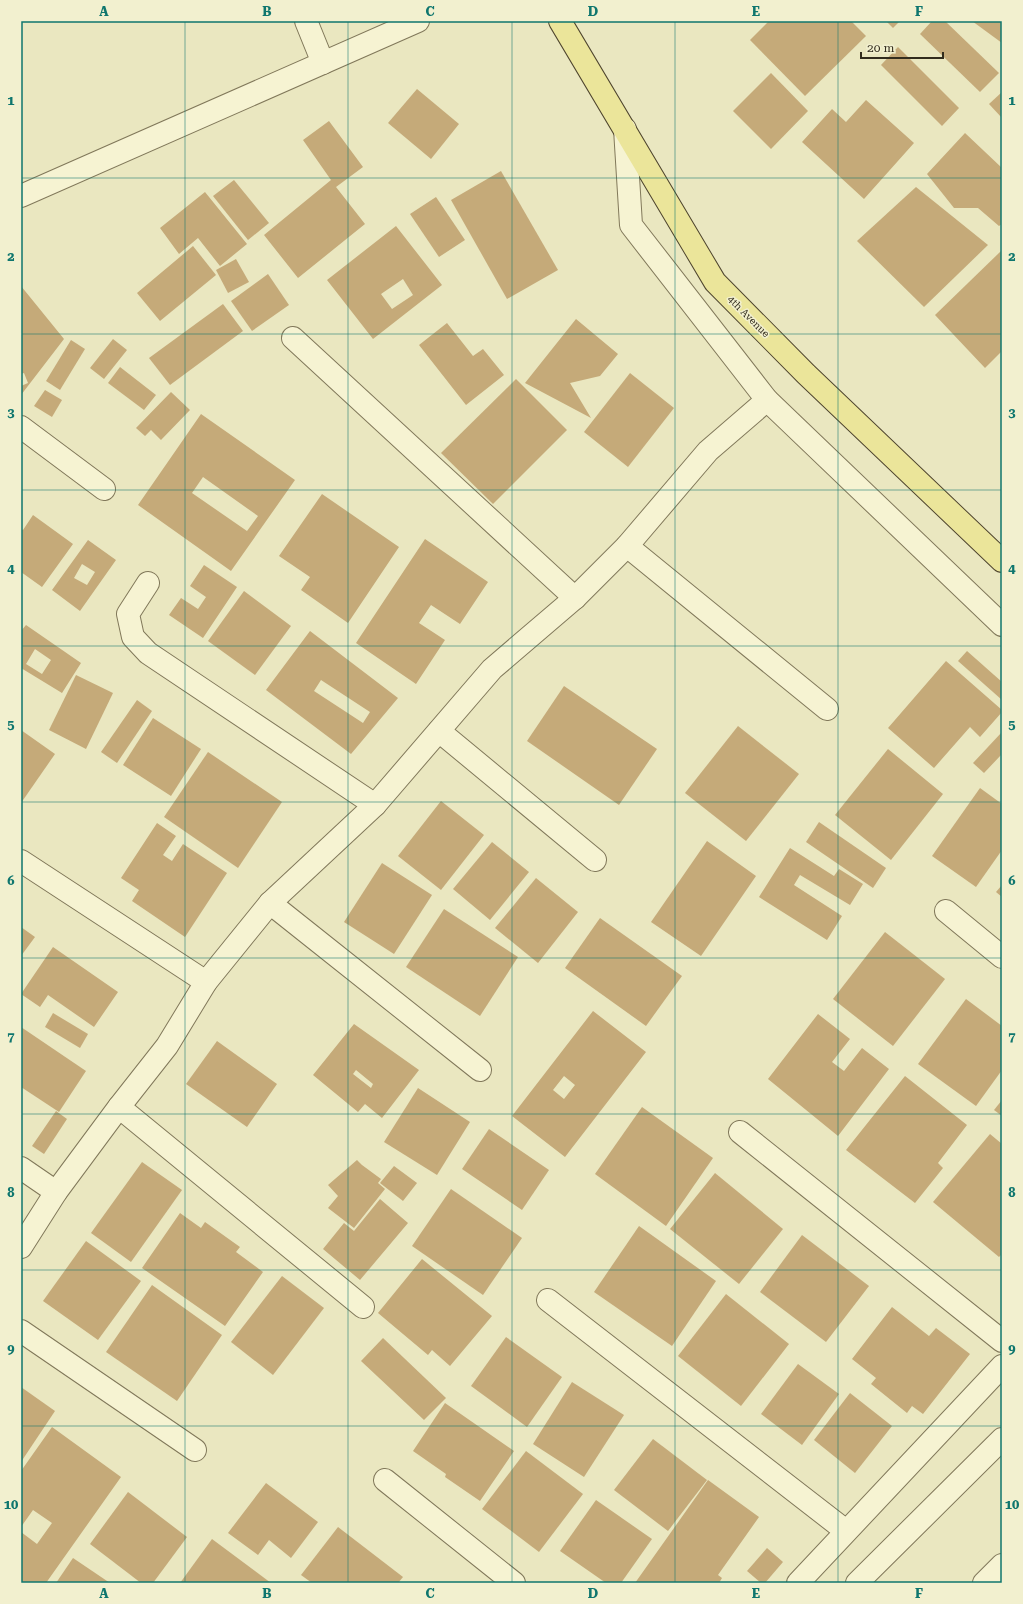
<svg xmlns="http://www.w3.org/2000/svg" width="1023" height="1604" font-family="'Roboto Serif',serif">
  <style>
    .building { fill: #c5aa79; fill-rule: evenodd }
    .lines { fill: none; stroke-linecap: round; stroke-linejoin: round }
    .minor-casing { stroke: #81785a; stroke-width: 24 }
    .major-casing { stroke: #4f452e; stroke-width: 24 }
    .minor { stroke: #f6f3d2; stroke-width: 22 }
    .major { stroke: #ebe59a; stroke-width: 22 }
    .grid { fill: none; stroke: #0f766e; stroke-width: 1; stroke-opacity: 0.55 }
    .labels { text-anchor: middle; stroke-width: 3; stroke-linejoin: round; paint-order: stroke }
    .street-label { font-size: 10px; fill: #322c1d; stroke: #f2f0cf }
    .neatline { fill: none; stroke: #0f766e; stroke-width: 1.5 }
    .grid-label { font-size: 13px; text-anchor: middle; font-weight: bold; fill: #0f766e }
  </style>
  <rect width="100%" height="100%" fill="#eae7c0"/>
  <g class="building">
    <path d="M769 21H851L866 36 805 96 750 40Z"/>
    <path d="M886 21H900L893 28Z"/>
    <path d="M932 21H945L999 73 980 92 920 34Z"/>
    <path d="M972 21H1002V43Z"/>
    <path d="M898 47 959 108 942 126 881 65Z"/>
    <path d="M771 73 808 111 771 149 733 111Z"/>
    <path d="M417 89 459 124 431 159 388 123Z"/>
    <path d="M1002 92V118L989 104Z"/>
    <path d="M866 100 914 143 864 199 802 142 832 109 846 122Z"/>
    <path d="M329 121 363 167 336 187 365 224 298 278 264 235 331 180 303 140Z"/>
    <path d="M965 133 1002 168V224L999 226 978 208H954L927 174Z"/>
    <path d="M501 171 558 270 507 299 451 200Z"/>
    <path d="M234 180 269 223 248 240 213 196Z"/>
    <path d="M916 187 988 245 924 307 857 241Z"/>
    <path d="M205 192 247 244 220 266 198 238 179 254 160 228Z"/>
    <path d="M436 197 465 240 439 257 410 214Z"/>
    <path d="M396 226 442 285 373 339 327 280ZM403 279 413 295 392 309 381 294Z"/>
    <path d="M193 246 216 275 160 321 137 293Z"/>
    <path d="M1001 251 1002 351 985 368 935 315Z"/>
    <path d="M236 259 249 282 228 293 216 270Z"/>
    <path d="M268 274 289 305 252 331 231 301Z"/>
    <path d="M21 286 64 339 21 395V386L28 383 24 373 21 374Z"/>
    <path d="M223 304 243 331 170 385 149 358Z"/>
    <path d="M576 319 618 354 600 376 570 383 591 418 525 383Z"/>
    <path d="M447 323 473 356 483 349 504 375 466 405 419 345Z"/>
    <path d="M113 339 127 350 104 379 90 368Z"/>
    <path d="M71 340 85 349 60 390 46 381Z"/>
    <path d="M120 367 156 395 144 410 108 383Z"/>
    <path d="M630 373 674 408 628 467 584 432Z"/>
    <path d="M516 379 567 430 493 504 441 453Z"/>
    <path d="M45 390 62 400 52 417 34 406Z"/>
    <path d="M171 392 190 410 161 440 151 430 145 436 136 428Z"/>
    <path d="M201 414 295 480 231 571 138 505ZM203 477 258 516 247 531 192 493Z"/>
    <path d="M322 494 399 547 348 623 301 590 310 577 279 556Z"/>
    <path d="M33 515 73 544 42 587 21 572V529L23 530Z"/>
    <path d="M425 539 488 582 460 624 431 605 419 623 445 640 416 684 356 643Z"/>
    <path d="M88 540 116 560 80 611 52 590ZM82 564 95 572 87 585 74 578Z"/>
    <path d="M204 565 237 587 203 638 169 615 181 598 198 609 206 597 190 586Z"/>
    <path d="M244 591 291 626 255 675 208 641Z"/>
    <path d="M26 625 81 663 62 693 21 668V631ZM35 649 51 660 42 674 26 664Z"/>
    <path d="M310 631 398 698 351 754 266 690ZM321 680 370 712 363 723 314 691Z"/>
    <path d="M967 651 1002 682V700L958 661Z"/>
    <path d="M946 661 1002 710V712L980 737 970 727 934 768 888 728Z"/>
    <path d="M76 675 113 693 86 749 49 730Z"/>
    <path d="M564 686 657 749 619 805 527 741Z"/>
    <path d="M137 700 152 711 117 763 101 752Z"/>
    <path d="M153 718 201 749 171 796 123 765Z"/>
    <path d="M738 726 799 774 746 841 685 793Z"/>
    <path d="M21 730 55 754 21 803Z"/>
    <path d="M1002 732V754L984 773 973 763Z"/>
    <path d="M888 749 943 794 891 860 835 815Z"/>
    <path d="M208 752 282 802 238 868 164 817Z"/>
    <path d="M980 788 1002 804V850L976 887 932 856Z"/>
    <path d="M441 801 484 835 441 890 398 856Z"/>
    <path d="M819 822 886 868 873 888 806 842Z"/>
    <path d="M157 823 176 836 163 855 172 861 183 844 227 873 185 937 132 901 139 890 121 878Z"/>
    <path d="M707 841 756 876 701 956 651 922Z"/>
    <path d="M492 842 529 872 490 920 453 889Z"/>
    <path d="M790 848 834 876 839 869 863 884 850 905 800 875 794 885 842 916 827 940 759 897Z"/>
    <path d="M382 863 432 895 394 954 344 922Z"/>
    <path d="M536 878 578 912 538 963 495 928Z"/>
    <path d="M1002 885V897L996 892Z"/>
    <path d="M444 909 518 957 480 1016 406 967Z"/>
    <path d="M600 918 682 976 646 1026 565 968Z"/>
    <path d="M21 927 35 937 21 956Z"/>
    <path d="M885 932 945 979 893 1046 833 999Z"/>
    <path d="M53 947 118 992 94 1027 48 995 40 1007 21 994Z"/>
    <path d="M966 999 1002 1026V1070L976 1106 918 1064Z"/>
    <path d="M593 1011 646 1052 565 1157 512 1116ZM564 1076 575 1085 564 1099 553 1090Z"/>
    <path d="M53 1013 88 1034 80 1048 45 1027Z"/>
    <path d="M818 1014 850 1039 832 1062 844 1071 862 1048 889 1069 838 1136 768 1079Z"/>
    <path d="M354 1024 419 1070 382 1118 365 1104 358 1112 313 1075ZM356 1070 373 1084 371 1088 353 1074Z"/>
    <path d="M21 1027 86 1071 59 1112 21 1087Z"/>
    <path d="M217 1041 277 1084 247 1127 186 1084Z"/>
    <path d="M905 1076 967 1125 938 1163 943 1168 915 1203 846 1150Z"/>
    <path d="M418 1088 470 1122 437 1175 384 1142Z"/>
    <path d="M1002 1100V1116L994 1110Z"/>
    <path d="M642 1107 713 1158 666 1226 595 1174Z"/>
    <path d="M56 1111 67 1119 44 1154 32 1146Z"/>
    <path d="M489 1129 549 1170 522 1210 462 1169Z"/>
    <path d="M990 1134 1002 1144V1254L999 1257 933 1202Z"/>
    <path d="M357 1160 362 1165 381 1179 378 1183 385 1189 354 1228 328 1208 338 1196 328 1185Z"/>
    <path d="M142 1162 182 1190 131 1262 91 1233Z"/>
    <path d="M394 1166 417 1183 403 1201 380 1183Z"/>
    <path d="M715 1173 783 1229 739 1284 670 1229Z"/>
    <path d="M451 1189 522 1238 483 1295 412 1246Z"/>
    <path d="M380 1199 408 1223 360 1280 323 1249 344 1223 354 1231Z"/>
    <path d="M180 1213 201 1228 205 1222 240 1247 236 1252 263 1272 225 1326 142 1268Z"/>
    <path d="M639 1226 716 1281 672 1346 594 1292Z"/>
    <path d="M802 1235 869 1286 826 1342 760 1292Z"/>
    <path d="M86 1241 141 1281 98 1340 43 1301Z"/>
    <path d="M422 1259 492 1316 450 1366 432 1350 428 1355 378 1313Z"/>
    <path d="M282 1276 324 1308 273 1375 231 1342Z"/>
    <path d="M152 1285 222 1335 177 1401 106 1352Z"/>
    <path d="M726 1294 789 1344 741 1406 678 1356Z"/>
    <path d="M892 1307 929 1336 936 1328 970 1354 923 1414 912 1406 907 1413 871 1384 876 1378 852 1359Z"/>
    <path d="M506 1337 562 1377 527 1427 471 1386Z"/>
    <path d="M383 1338 446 1398 424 1420 361 1361Z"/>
    <path d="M798 1364 839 1394 802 1445 761 1414Z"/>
    <path d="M572 1382 624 1415 584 1477 533 1444Z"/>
    <path d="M21 1387 55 1411 21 1462Z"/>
    <path d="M850 1393 892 1426 855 1473 814 1440Z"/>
    <path d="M445 1403 514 1451 480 1501 445 1477 446 1474 413 1451Z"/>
    <path d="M52 1427 121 1477 46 1583H21V1532L37 1544 52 1523 33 1510 21 1527V1471Z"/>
    <path d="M653 1439 707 1480 668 1531 614 1490Z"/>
    <path d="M526 1451 583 1494 539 1552 482 1509Z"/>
    <path d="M708 1480 759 1517 718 1575 722 1578 719 1583H635Z"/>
    <path d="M266 1483 318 1522 291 1558 269 1540 258 1555 228 1533Z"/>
    <path d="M128 1492 187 1537 153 1583H141L90 1544Z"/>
    <path d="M596 1500 652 1539 621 1583H606L560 1551Z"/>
    <path d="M338 1527 403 1577 398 1583H312L301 1575Z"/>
    <path d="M212 1539 271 1583H180Z"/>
    <path d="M767 1548 783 1562 765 1583H761L747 1571Z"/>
    <path d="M73 1558 110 1583H56Z"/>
  </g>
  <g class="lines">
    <defs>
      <g id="minor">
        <path d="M306 21 323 63"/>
        <path d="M625 129 631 225 767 400 1002 625"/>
        <path d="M21 196 418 21"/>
        <path d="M293 338 575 598"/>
        <path d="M21 427 104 489"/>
        <path d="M627 546 827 709"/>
        <path d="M148 583 128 614 133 637 148 653 375 805"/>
        <path d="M439 731 595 860"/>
        <path d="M21 861 206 982"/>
        <path d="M270 903 480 1070"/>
        <path d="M946 911 1002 957"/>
        <path d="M119 1107 363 1307"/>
        <path d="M740 1132 1002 1341"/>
        <path d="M21 1168 56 1192"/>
        <path d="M21 1247 56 1192 119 1107 167 1046 206 982 270 903 375 805 492 669 575 598 627 546 708 451 767 400"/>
        <path d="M548 1300 846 1531"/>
        <path d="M21 1331 195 1450"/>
        <path d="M385 1480 514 1583"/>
        <path d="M798 1583 1002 1366"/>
        <path d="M857 1583 1002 1439"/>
        <path d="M984 1583 1002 1565"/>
      </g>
      <path id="major" d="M560 21 715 282 806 374 1002 561"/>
    </defs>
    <use href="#minor" class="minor-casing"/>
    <use href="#major" class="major-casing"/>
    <use href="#minor" class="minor"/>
    <use href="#major" class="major"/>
  </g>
  <path class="grid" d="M185 21V1583M348 21V1583M512 21V1583M675 21V1583M838 21V1583M21 178H1002M21 334H1002M21 490H1002M21 646H1002M21 802H1002M21 958H1002M21 1114H1002M21 1270H1002M21 1426H1002"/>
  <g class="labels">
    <g class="street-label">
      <text transform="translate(749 316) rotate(45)" y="4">4th Avenue</text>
    </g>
  </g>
  <rect width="1023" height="1604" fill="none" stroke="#f2f0cf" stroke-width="44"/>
  <path d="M861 52v6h82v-6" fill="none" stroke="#322c1d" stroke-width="2"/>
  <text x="867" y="52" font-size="12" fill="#322c1d" stroke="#f2f0cf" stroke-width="3" paint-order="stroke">20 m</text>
  <rect x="22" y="22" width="979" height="1560" class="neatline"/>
  <g class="grid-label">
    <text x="104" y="16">A</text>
    <text x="267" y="16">B</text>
    <text x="430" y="16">C</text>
    <text x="593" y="16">D</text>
    <text x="756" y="16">E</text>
    <text x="919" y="16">F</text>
    <text x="11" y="105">1</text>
    <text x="1012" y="105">1</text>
    <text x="11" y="261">2</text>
    <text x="1012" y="261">2</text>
    <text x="11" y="417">3</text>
    <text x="1012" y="417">3</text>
    <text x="11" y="573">4</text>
    <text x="1012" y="573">4</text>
    <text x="11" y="729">5</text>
    <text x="1012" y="729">5</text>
    <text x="11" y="885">6</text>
    <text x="1012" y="885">6</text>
    <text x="11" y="1041">7</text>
    <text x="1012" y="1041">7</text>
    <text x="11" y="1197">8</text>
    <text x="1012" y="1197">8</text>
    <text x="11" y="1353">9</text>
    <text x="1012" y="1353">9</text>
    <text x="11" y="1509">10</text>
    <text x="1012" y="1509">10</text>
    <text x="104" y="1598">A</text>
    <text x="267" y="1598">B</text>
    <text x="430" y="1598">C</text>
    <text x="593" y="1598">D</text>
    <text x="756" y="1598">E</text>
    <text x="919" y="1598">F</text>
  </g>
</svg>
